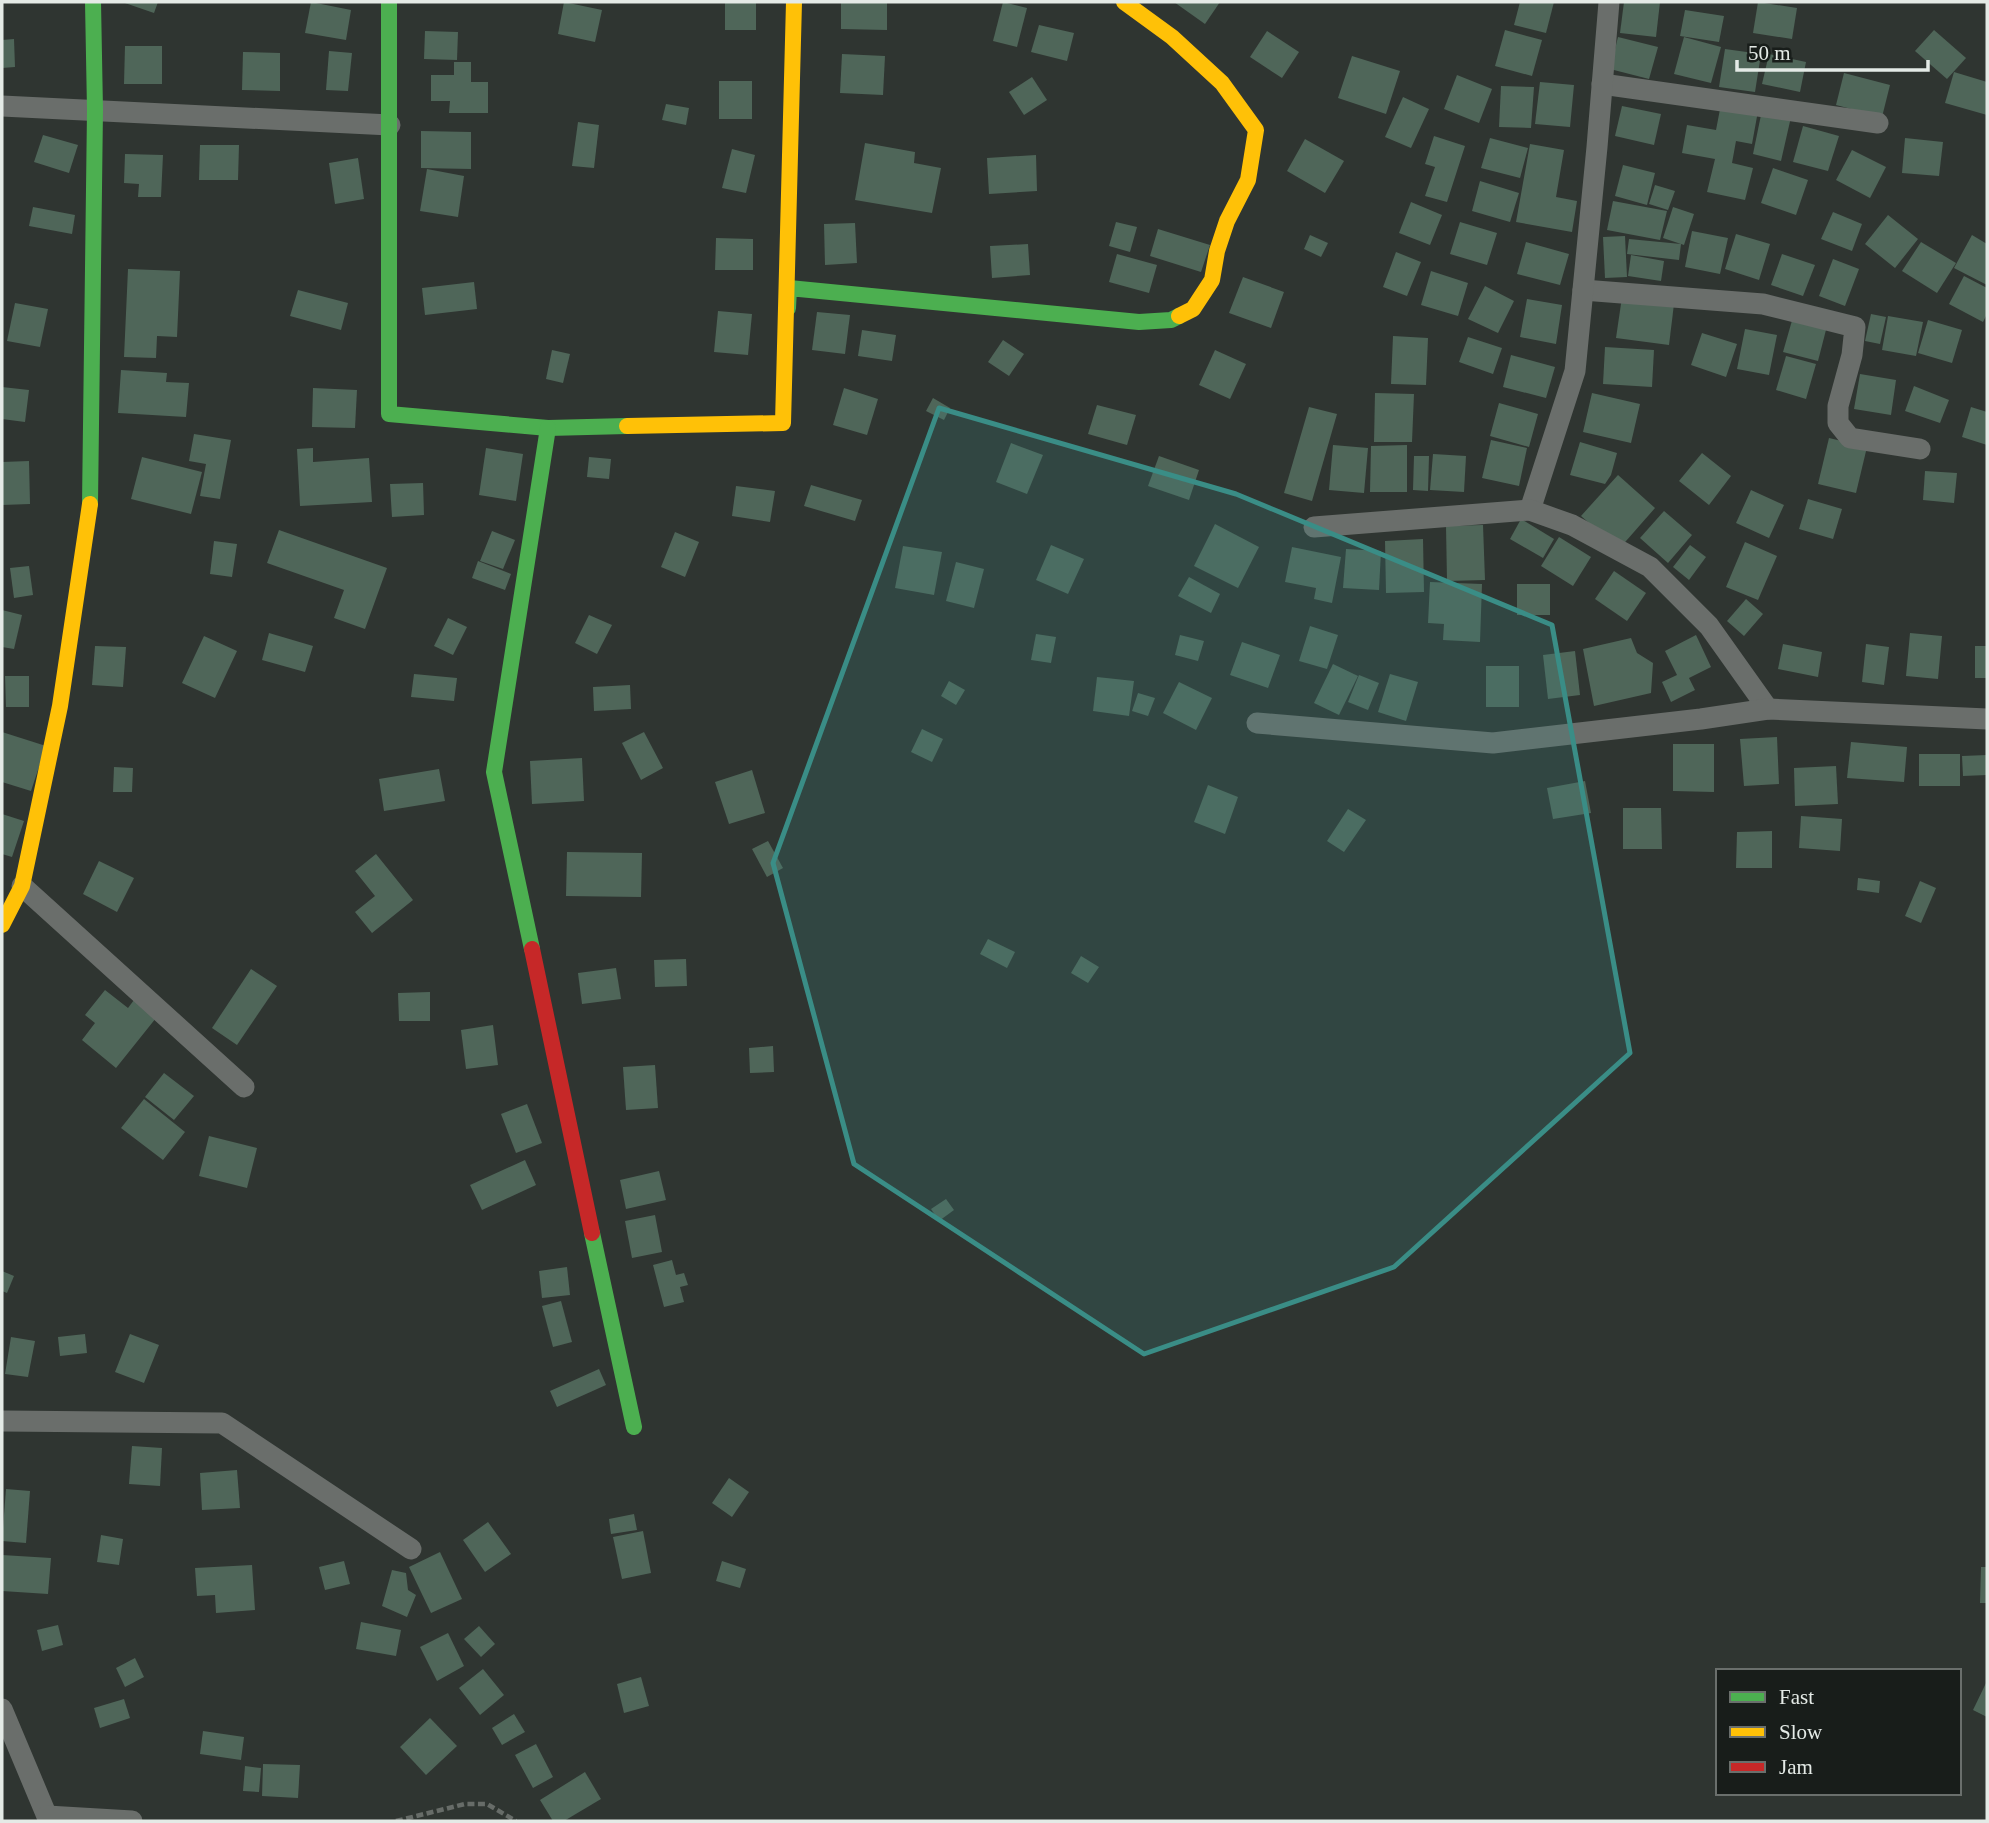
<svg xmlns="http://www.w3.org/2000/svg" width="1989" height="1823" font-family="'Times New Roman',serif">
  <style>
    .building { fill: #4f6659 }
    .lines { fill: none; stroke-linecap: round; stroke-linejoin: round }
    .path { stroke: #676c68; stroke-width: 4.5; stroke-dasharray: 7 3.5; stroke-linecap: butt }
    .street { stroke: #6a6e6b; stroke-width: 21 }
    .fast { stroke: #4caf50; stroke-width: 16 }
    .slow { stroke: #ffc107; stroke-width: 16 }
    .jam { stroke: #c62828; stroke-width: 16 }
    .marked { fill: #3a8d86; fill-opacity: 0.2; stroke: #3a8d86; stroke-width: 5; stroke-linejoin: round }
  </style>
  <rect width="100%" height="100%" fill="#2f3531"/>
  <g class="building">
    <path d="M122 2H158L154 13Z"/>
    <path d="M311 2 351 10 346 40 305 33Z"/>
    <path d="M564 2 602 10 595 42 558 34Z"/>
    <path d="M725 2 756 3V30H725Z"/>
    <path d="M841 2H887V30L841 29Z"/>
    <path d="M1003 2 1027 8 1017 47 993 41Z"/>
    <path d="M1174 2H1220L1205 24Z"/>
    <path d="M1520 2H1554L1546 33 1514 25Z"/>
    <path d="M1624 2H1660L1656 37 1620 33Z"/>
    <path d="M1758 2 1797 8 1792 39 1753 33Z"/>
    <path d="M1685 10 1724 16 1719 42 1680 36Z"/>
    <path d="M1039 25 1074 33 1067 61 1031 52Z"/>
    <path d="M1505 30 1542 40 1532 76 1495 66Z"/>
    <path d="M1934 30 1966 58 1947 79 1915 51Z"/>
    <path d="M425 31 458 32 457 60 424 59Z"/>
    <path d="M1267 31 1299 52 1282 78 1250 57Z"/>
    <path d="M1618 37 1658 47 1649 79 1610 69Z"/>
    <path d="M1684 37 1721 47 1711 83 1674 74Z"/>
    <path d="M14 39 15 67 2 68V40Z"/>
    <path d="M125 46H162V84H124Z"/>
    <path d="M1725 49 1761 54 1755 92 1719 87Z"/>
    <path d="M329 51 352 53 348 91 326 90Z"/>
    <path d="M243 52 280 53V91L242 90Z"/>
    <path d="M842 54 885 56 883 95 840 93Z"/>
    <path d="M1769 54 1806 62 1800 92 1762 84Z"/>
    <path d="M1352 56 1400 71 1386 114 1338 98Z"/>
    <path d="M454 62H471V82H488V113H449L450 101H431V75H454Z"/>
    <path d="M1954 72 1987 82V115L1945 103Z"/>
    <path d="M1844 73 1890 85 1882 117 1836 105Z"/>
    <path d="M1457 75 1492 89 1479 123 1444 109Z"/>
    <path d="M1032 77 1047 100 1024 115 1009 92Z"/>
    <rect x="719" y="81" width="33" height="38"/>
    <path d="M1540 82 1574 85 1570 127 1535 124Z"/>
    <path d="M1501 86 1534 87 1531 128 1499 127Z"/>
    <path d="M1403 97 1429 109 1411 148 1385 137Z"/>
    <path d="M666 104 689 108 686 125 662 120Z"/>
    <path d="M1721 104 1758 111 1752 144 1736 141 1732 163 1753 168 1745 200 1707 192 1715 159 1682 153 1687 125 1716 130Z"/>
    <path d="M1622 106 1661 114 1654 145 1615 136Z"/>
    <path d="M1762 110 1791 117 1781 161 1753 154Z"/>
    <path d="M578 122 599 125 594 168 572 166Z"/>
    <path d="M1803 126 1839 136 1828 171 1793 162Z"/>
    <path d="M421 131 471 132V169L421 168Z"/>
    <path d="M43 135 78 145 69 173 34 162Z"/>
    <path d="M1434 136 1465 146 1447 202 1425 196 1435 167 1425 164Z"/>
    <path d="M1490 138 1528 148 1520 178 1481 168Z"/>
    <path d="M1905 138 1943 142 1939 176 1902 173Z"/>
    <path d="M1305 139 1344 161 1325 193 1287 171Z"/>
    <path d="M865 143 915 152 914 163 941 168 932 213 855 200Z"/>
    <path d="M1530 144 1564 150 1556 197 1577 201 1572 232 1516 222Z"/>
    <path d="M200 145H239L238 180H199Z"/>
    <path d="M732 149 755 155 746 193 722 188Z"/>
    <path d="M1852 150 1886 167 1870 198 1836 180Z"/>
    <path d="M125 154 163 155 161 197H138L139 184 124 183Z"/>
    <path d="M1036 155 1037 191 989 194 987 158Z"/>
    <path d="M358 158 364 199 335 204 329 163Z"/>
    <path d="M1623 165 1655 173 1647 205 1615 196Z"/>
    <path d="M1773 168 1808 180 1796 215 1761 203Z"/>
    <path d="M427 169 464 176 458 217 420 211Z"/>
    <path d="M1480 181 1519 193 1510 222 1472 211Z"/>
    <path d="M1655 185 1675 191 1668 210 1649 204Z"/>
    <path d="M1613 201 1667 211 1660 240 1607 230Z"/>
    <path d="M1411 202 1442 215 1430 245 1399 233Z"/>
    <path d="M33 207 75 215 72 234 29 226Z"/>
    <path d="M1673 207 1694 214 1684 245 1681 244 1679 260 1627 254 1629 239 1681 244 1663 238Z"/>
    <path d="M1833 212 1862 224 1852 251 1821 239Z"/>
    <path d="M1888 215 1918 239 1895 268 1865 244Z"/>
    <path d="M1116 222 1137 227 1130 252 1109 246Z"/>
    <path d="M1460 222 1497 233 1487 265 1450 254Z"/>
    <path d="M855 223 857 263 825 265 824 224Z"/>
    <path d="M1158 229 1210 245 1201 272 1150 256Z"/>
    <path d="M1692 231 1728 238 1720 274 1685 267Z"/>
    <path d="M1736 234 1770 244 1759 280 1725 269Z"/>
    <path d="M1310 235 1328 243 1321 257 1304 249Z"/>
    <path d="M1972 235 1987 244V285L1954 268Z"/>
    <path d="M1625 236 1627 277 1605 278 1603 237Z"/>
    <path d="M716 238 753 239V270H715Z"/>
    <path d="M1526 242 1569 254 1560 285 1517 274Z"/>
    <path d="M1921 242 1956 263 1937 293 1902 271Z"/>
    <path d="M1028 244 1030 275 992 278 990 246Z"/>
    <path d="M1396 252 1421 262 1407 296 1383 287Z"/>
    <path d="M1117 254 1157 265 1149 293 1109 282Z"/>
    <path d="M1782 254 1815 265 1803 296 1771 285Z"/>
    <path d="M1631 255 1664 261 1661 281 1628 276Z"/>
    <path d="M1833 259 1859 269 1845 306 1819 296Z"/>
    <path d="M128 269 180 271 177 337 157 336 156 358 124 357Z"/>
    <path d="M1431 271 1468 283 1458 316 1421 305Z"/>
    <path d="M1964 276 1987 288V314L1983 322 1949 304Z"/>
    <path d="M1243 277 1284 292 1271 328 1229 313Z"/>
    <path d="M474 282 477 309 425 315 422 288Z"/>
    <path d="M1485 286 1514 301 1498 333 1468 319Z"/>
    <path d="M298 290 348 303 341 330 290 316Z"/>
    <path d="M1622 297 1674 304 1669 345 1616 338Z"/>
    <path d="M1527 299 1562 305 1556 344 1520 337Z"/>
    <path d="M15 303 48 309 40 347 7 341Z"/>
    <path d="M718 311 752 314 748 355 714 352Z"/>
    <path d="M817 312 850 315 845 354 812 350Z"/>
    <path d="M1871 314 1886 317 1880 344 1865 341Z"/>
    <path d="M1888 316 1923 322 1916 356 1882 350Z"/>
    <path d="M1793 317 1827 326 1818 361 1783 352Z"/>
    <path d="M1928 320 1962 330 1952 363 1918 353Z"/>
    <path d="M1745 329 1777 335 1769 375 1737 369Z"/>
    <path d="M862 330 896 335 892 361 858 356Z"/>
    <path d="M1702 333 1737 344 1726 377 1691 365Z"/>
    <path d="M1393 336 1428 338 1426 385 1391 384Z"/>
    <path d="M1468 337 1502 348 1493 374 1459 362Z"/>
    <path d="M1003 340 1024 354 1009 376 988 362Z"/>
    <path d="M1605 347 1654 350 1652 387 1603 384Z"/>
    <path d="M552 350 570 354 563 383 546 379Z"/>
    <path d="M1215 350 1246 364 1230 399 1199 385Z"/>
    <path d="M1511 355 1555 367 1546 398 1503 387Z"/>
    <path d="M1786 356 1816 364 1806 399 1776 390Z"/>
    <path d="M121 370 167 373 166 382 189 383 186 417 118 413Z"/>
    <path d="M1860 374 1896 380 1891 415 1854 409Z"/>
    <path d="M1914 386 1949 400 1940 423 1905 411Z"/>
    <path d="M2 387 29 390 25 422 2 419Z"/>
    <path d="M313 388 357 390 355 428 312 427Z"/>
    <path d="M844 388 878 399 867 435 833 425Z"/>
    <path d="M1375 393 1414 394 1412 442H1374Z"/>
    <path d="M1592 393 1640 404 1631 443 1583 432Z"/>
    <path d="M933 398 950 408 944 420 926 411Z"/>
    <path d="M1499 403 1538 414 1529 447 1490 436Z"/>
    <path d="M1097 405 1136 415 1127 445 1088 434Z"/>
    <path d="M1309 407 1337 414 1312 501 1284 493Z"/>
    <path d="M1971 407 1987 412V445L1962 437Z"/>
    <path d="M194 434 231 440 220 499 200 496 206 464 189 461Z"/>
    <path d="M1829 438 1867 447 1856 493 1818 484Z"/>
    <path d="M1491 440 1527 448 1519 486 1482 478Z"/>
    <path d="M1580 442 1617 453 1611 475 1605 484 1570 475Z"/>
    <path d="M1011 443 1043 455 1027 494 996 482Z"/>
    <path d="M1333 445 1368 448 1364 493 1329 490Z"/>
    <path d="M1407 445V492H1370L1371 446Z"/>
    <path d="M313 448V462L369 458 372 502 300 506 297 449Z"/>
    <path d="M486 448 523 454 516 501 479 495Z"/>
    <path d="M1702 453 1731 476 1709 505 1679 481Z"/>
    <path d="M1433 454 1466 456 1464 492 1430 490Z"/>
    <path d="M1159 456 1199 470 1189 500 1148 486Z"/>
    <path d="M1414 456H1429L1428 491 1413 490Z"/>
    <path d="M142 457 202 472 191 514 131 499Z"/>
    <path d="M589 457 611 459 609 479 587 477Z"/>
    <path d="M29 461 30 504 2 505V462Z"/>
    <path d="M1925 471 1957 473 1954 503 1923 500Z"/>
    <path d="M1618 475 1655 508 1619 549 1581 516Z"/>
    <path d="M423 483 424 515 392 517 390 484Z"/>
    <path d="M811 485 862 500 855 521 804 506Z"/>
    <path d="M736 486 775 491 770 522 732 516Z"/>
    <path d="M1751 490 1784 505 1769 538 1736 523Z"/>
    <path d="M1808 499 1842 509 1833 539 1799 529Z"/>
    <path d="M1664 511 1692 535 1668 563 1640 538Z"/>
    <path d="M1521 519 1554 539 1543 558 1510 539Z"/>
    <path d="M1215 524 1259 547 1238 588 1194 566Z"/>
    <path d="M1483 525 1485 580 1447 581 1446 526Z"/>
    <path d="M279 530 387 568 365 629 334 618 344 590 267 563Z"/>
    <path d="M492 531 515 540 503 569 480 561Z"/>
    <path d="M675 532 699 542 685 577 661 567Z"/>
    <path d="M1559 537 1591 557 1573 586 1541 566Z"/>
    <path d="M1423 539 1424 592 1386 593 1385 541Z"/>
    <path d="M214 541 237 544 232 577 210 574Z"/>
    <path d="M1745 542 1777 556 1758 600 1726 587Z"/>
    <path d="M1051 545 1084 559 1068 594 1036 580Z"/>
    <path d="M1690 545 1706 557 1689 580 1673 567Z"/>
    <path d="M903 546 942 552 934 595 895 588Z"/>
    <path d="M1292 547 1341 557 1332 603 1314 599 1316 588 1285 582Z"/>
    <path d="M1346 549 1381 551 1379 590 1343 588Z"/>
    <path d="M478 561 511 574 505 590 472 578Z"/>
    <path d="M956 562 984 569 974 608 946 601Z"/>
    <path d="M29 566 33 595 14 598 10 568Z"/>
    <path d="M1614 571 1646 593 1627 621 1595 599Z"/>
    <path d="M1189 577 1220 594 1211 613 1178 596Z"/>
    <path d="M1430 582 1482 584 1480 642 1443 640 1444 624 1428 623Z"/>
    <rect x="1517" y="584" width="33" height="31"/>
    <path d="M1746 599 1763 614 1744 636 1727 621Z"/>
    <path d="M2 610 22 615 14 649 2 647Z"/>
    <path d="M589 615 612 625 597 654 575 643Z"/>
    <path d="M448 618 467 627 453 655 434 646Z"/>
    <path d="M1310 626 1338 635 1327 669 1299 661Z"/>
    <path d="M269 633 313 646 305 672 262 660Z"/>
    <path d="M1910 633 1942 636 1938 679 1906 676Z"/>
    <path d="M1036 634 1056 637 1051 663 1031 660Z"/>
    <path d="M1180 635 1204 641 1198 661 1175 655Z"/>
    <path d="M1696 635 1711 667 1689 678 1695 690 1671 702 1662 682 1677 675 1665 651Z"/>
    <path d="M204 636 237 651 215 698 182 683Z"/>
    <path d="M1631 638 1637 653 1653 663 1651 693 1594 706 1583 649Z"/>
    <path d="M1242 642 1280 655 1268 688 1230 675Z"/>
    <path d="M1783 644 1822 652 1818 677 1778 669Z"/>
    <path d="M1866 644 1889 647 1884 685 1862 682Z"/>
    <path d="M95 646 126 647 123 687 92 685Z"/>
    <rect x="1975" y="646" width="12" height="32"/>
    <path d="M1575 651 1580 695 1548 699 1543 655Z"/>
    <path d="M1333 664 1358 676 1339 715 1314 703Z"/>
    <rect x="1486" y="666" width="33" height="41"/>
    <path d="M414 674 457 678 454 701 411 697Z"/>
    <path d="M1390 674 1418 682 1406 721 1378 712Z"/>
    <path d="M1359 675 1379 683 1368 710 1348 702Z"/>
    <path d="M5 676H29V707H6Z"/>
    <path d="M1097 677 1134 681 1129 716 1093 711Z"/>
    <path d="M949 681 965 690 956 705 941 696Z"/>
    <path d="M1179 682 1212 698 1196 730 1163 713Z"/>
    <path d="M630 685 631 709 594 711 593 687Z"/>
    <path d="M1138 693 1155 698 1148 716 1132 711Z"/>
    <path d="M922 729 943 739 932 762 911 752Z"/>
    <path d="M2 732 46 746 31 791 2 782Z"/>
    <path d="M644 732 663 768 641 780 622 743Z"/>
    <path d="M1777 737 1779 784 1744 786 1740 739Z"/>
    <path d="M1851 742 1907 747 1904 782 1847 778Z"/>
    <path d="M1673 744H1714V792L1673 791Z"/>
    <rect x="1919" y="754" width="41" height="32"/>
    <path d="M1987 755V775L1963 776 1962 756Z"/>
    <path d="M582 758 584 801 532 804 530 761Z"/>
    <path d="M1836 766 1838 804 1795 806 1794 768Z"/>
    <path d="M114 767 133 768 132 792H113Z"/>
    <path d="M439 769 445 801 384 811 379 779Z"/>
    <path d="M752 770 765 813 729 824 715 782Z"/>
    <path d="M1585 781 1591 813 1553 819 1547 788Z"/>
    <path d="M1208 785 1238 797 1225 834 1194 822Z"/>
    <path d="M1623 808H1661L1662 849H1623Z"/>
    <path d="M1348 809 1366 820 1344 852 1327 841Z"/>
    <path d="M2 814 24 821 12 857 2 854Z"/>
    <path d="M1801 816 1842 819 1840 851 1799 848Z"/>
    <path d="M1772 831V868H1736L1737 832Z"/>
    <path d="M768 841 783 868 767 877 752 849Z"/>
    <path d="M567 852 642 853 641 897 566 896Z"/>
    <path d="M376 854 413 900 372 933 355 912 375 896 355 871Z"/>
    <path d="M99 861 134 878 117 912 83 894Z"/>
    <path d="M1858 878 1880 881 1879 893 1857 890Z"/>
    <path d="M1920 881 1936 888 1921 923 1905 916Z"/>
    <path d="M988 939 1015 952 1007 968 980 954Z"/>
    <path d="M1081 956 1099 967 1088 983 1071 973Z"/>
    <path d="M686 959 687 986 655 987 654 960Z"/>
    <path d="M616 968 621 999 582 1004 578 973Z"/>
    <path d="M251 969 277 986 237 1045 212 1028Z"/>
    <path d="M105 990 128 1008 134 1000 156 1018 116 1068 82 1040 95 1023 85 1015Z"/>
    <path d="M430 992V1021H399L398 993Z"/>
    <path d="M493 1025 498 1065 466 1069 461 1030Z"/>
    <path d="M773 1046 774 1072 750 1073 749 1048Z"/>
    <path d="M655 1065 658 1108 626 1110 623 1067Z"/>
    <path d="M164 1073 194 1096 174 1120 145 1097Z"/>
    <path d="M144 1099 185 1132 163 1160 121 1128Z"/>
    <path d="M527 1104 542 1143 516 1153 501 1114Z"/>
    <path d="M209 1136 257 1148 247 1188 199 1176Z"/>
    <path d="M525 1160 536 1185 482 1210 470 1185Z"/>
    <path d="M659 1171 666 1200 626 1209 620 1180Z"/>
    <path d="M946 1199 954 1210 939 1221 931 1209Z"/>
    <path d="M655 1215 662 1252 632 1258 625 1221Z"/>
    <path d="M672 1260 676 1275 684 1273 688 1285 680 1287 684 1302 664 1307 653 1265Z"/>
    <path d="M567 1267 570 1295 542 1298 539 1271Z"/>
    <path d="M2 1271 14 1276 7 1293 2 1291Z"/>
    <path d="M561 1301 572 1342 553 1347 542 1306Z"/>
    <path d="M85 1334 87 1353 60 1356 58 1337Z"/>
    <path d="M130 1334 159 1345 144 1383 115 1372Z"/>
    <path d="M11 1337 35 1341 28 1377 5 1374Z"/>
    <path d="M599 1369 606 1385 557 1407 550 1391Z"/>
    <path d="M132 1446 162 1448 160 1486 129 1484Z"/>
    <path d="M237 1470 240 1508 202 1510 200 1473Z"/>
    <path d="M729 1478 749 1492 732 1517 712 1503Z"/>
    <path d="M6 1489 30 1491 26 1543 2 1541Z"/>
    <path d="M634 1514 637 1530 611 1534 609 1519Z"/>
    <path d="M488 1522 511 1554 485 1572 463 1540Z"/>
    <path d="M643 1531 651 1573 622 1579 613 1537Z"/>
    <path d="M101 1535 123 1539 119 1565 97 1562Z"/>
    <path d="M440 1552 462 1599 431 1613 409 1567Z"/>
    <path d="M2 1555 51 1558 48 1594 2 1591Z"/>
    <path d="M344 1561 350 1584 325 1590 319 1567Z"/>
    <path d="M722 1561 746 1569 740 1588 716 1581Z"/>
    <path d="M252 1565 255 1610 216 1613 215 1595 197 1596 195 1568Z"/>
    <path d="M1981 1567H1987V1603H1980Z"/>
    <path d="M392 1570 406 1573 408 1590 416 1595 407 1617 382 1606Z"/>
    <path d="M361 1622 401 1630 396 1656 356 1649Z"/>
    <path d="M58 1625 63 1645 42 1651 37 1630Z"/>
    <path d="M479 1626 495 1644 481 1657 464 1639Z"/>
    <path d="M448 1633 464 1666 437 1681 420 1647Z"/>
    <path d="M135 1658 144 1677 125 1687 116 1668Z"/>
    <path d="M483 1669 504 1695 480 1715 459 1688Z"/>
    <path d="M641 1677 649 1706 624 1713 617 1684Z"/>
    <path d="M1987 1681V1717L1973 1710Z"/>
    <path d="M124 1699 130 1718 100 1728 94 1708Z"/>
    <path d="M514 1714 525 1732 502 1745 492 1728Z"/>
    <path d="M430 1718 457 1746 426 1775 400 1747Z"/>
    <path d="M203 1731 244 1737 241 1760 200 1754Z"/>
    <path d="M536 1744 553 1777 533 1788 515 1755Z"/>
    <path d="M263 1764 300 1765 298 1798 262 1796Z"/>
    <path d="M245 1766 261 1768 259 1792 243 1791Z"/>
    <path d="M585 1772 601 1799 564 1821H553L540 1800Z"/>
  </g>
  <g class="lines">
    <path class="path" d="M396 1821 465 1804H487L516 1821"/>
    <g class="street">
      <path d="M1602 84 1878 123"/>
      <path d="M2 106 390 125"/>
      <path d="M1583 290 1763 304 1855 327 1852 355 1838 406V423L1850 438 1920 449"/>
      <path d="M1530 510 1575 371 1597 147 1609 2"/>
      <path d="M1314 527 1530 510 1572 525 1650 567 1709 626 1768 709"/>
      <path d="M1257 723 1493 743 1701 719 1768 709 1987 719"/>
      <path d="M22 886 244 1087"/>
      <path d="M2 1421 222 1423 411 1549"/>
      <path d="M2 1709 49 1821"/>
      <path d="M47 1816 132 1821"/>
    </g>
    <g class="fast">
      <path d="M389 2V414L548 428 627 426"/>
      <path d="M788 308 789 288 1139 322 1171 320 1179 316"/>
      <path d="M90 504 95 110 93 2"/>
      <path d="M532 949 494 772 548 428"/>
      <path d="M592 1233 634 1427"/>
    </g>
    <g class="slow">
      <path d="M1124 2 1172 37 1222 83 1256 130 1248 180 1227 221 1217 251 1212 280 1193 309 1179 316"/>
      <path d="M627 426 783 423 794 2"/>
      <path d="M2 925 22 886 60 706 90 504"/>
    </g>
    <path class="jam" d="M532 949 592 1233"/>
  </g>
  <path class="marked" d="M939 408 1236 494 1552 625 1630 1053 1394 1267 1144 1354 854 1164 773 863Z"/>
  <rect width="1989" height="1823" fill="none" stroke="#e4eae6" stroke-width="7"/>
  <rect x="1716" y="1669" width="245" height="126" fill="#181d1a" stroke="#6a6f6c" stroke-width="2"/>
  <rect x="1730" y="1692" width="35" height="10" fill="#4caf50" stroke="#6a6f6c" stroke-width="2"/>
  <text x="1779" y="1704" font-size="21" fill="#e4eae6">Fast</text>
  <rect x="1730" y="1727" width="35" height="10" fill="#ffc107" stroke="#6a6f6c" stroke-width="2"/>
  <text x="1779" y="1739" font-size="21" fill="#e4eae6">Slow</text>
  <rect x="1730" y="1762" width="35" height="10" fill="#c62828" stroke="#6a6f6c" stroke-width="2"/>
  <text x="1779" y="1774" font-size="21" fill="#e4eae6">Jam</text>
  <path d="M1737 60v10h191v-10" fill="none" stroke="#e4eae6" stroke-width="3.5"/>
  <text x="1748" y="60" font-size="21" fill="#e4eae6" stroke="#181d1a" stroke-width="5" paint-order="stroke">50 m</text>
</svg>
